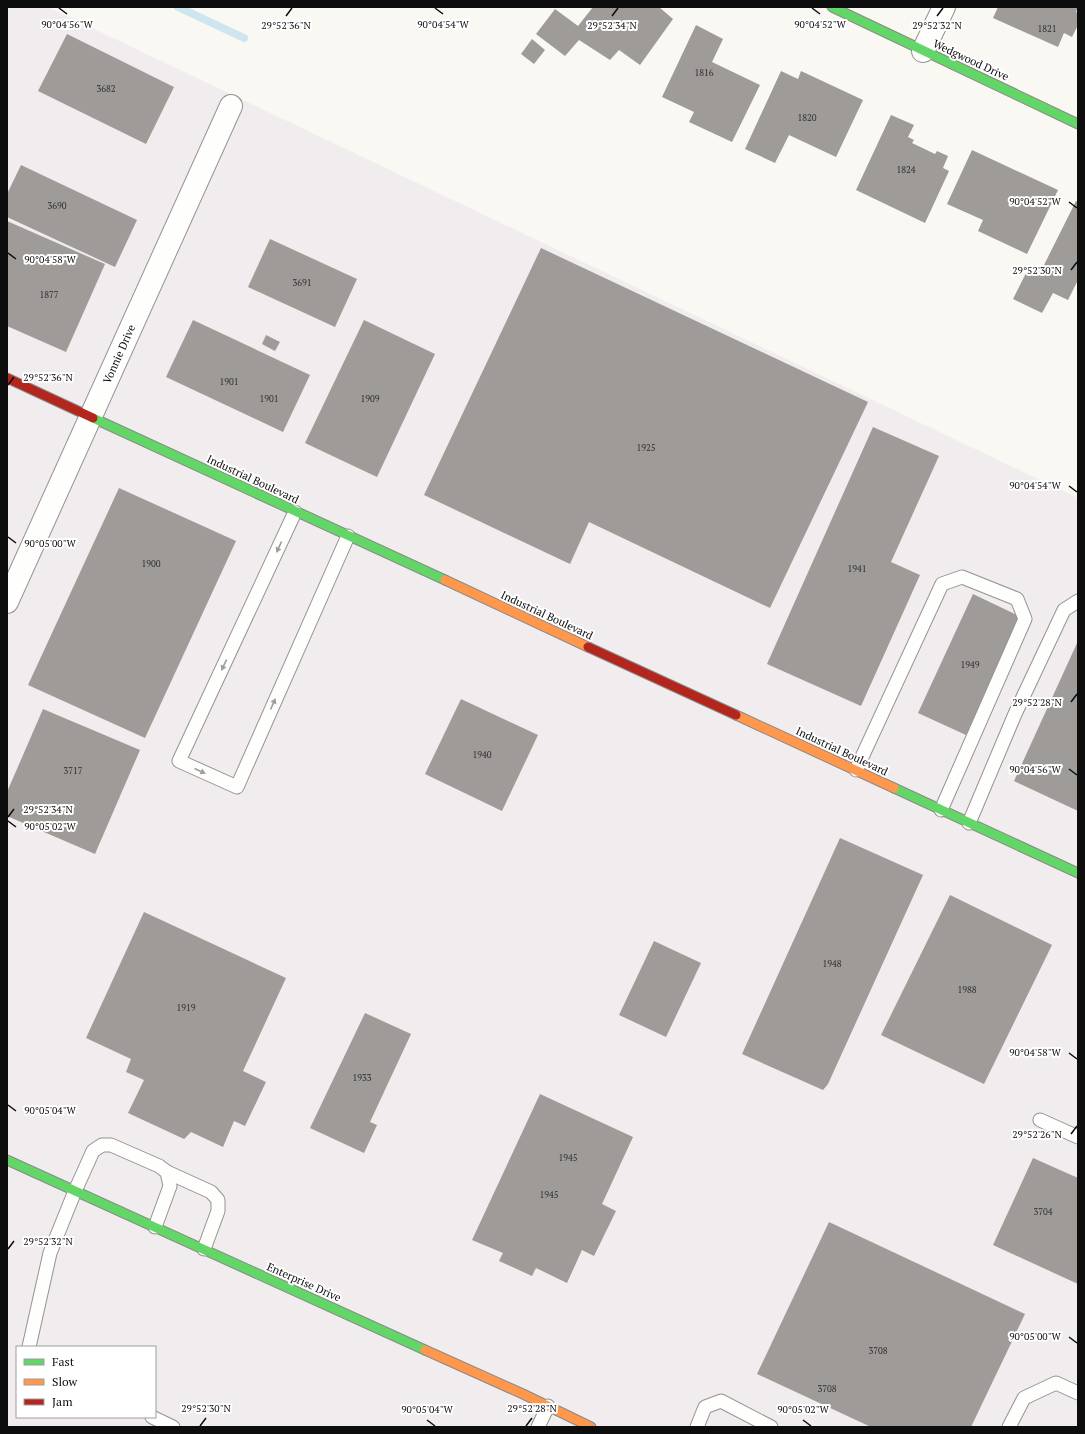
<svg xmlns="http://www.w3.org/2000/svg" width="1085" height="1434" font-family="'PT Serif',serif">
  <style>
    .industrial { fill: #f1ecee; fill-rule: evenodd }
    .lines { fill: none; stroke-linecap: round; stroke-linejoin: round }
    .stream { stroke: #cde6f0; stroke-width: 8 }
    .building { fill: #9e9b98 }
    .lane-casing { stroke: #949390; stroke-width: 15 }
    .street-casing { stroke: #949390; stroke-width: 24 }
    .fast-casing { stroke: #8a8987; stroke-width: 11 }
    .slow-casing { stroke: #8a8987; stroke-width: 11 }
    .jam-casing { stroke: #8a8987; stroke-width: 11 }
    .lane { stroke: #fefefd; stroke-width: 13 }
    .street { stroke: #fefefd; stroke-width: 22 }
    .fast { stroke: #63d668; stroke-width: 9 }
    .slow { stroke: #ff974d; stroke-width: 9 }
    .jam { stroke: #b3261e; stroke-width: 9 }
    .oneway { fill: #9e9e9d }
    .ticks { fill: none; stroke: #0d0d0d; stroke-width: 1.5 }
    .labels { text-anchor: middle; stroke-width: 4; stroke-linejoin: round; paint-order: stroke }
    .number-label { font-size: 9px; fill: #313030 }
    .street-label { font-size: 11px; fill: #0d0d0d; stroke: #fff }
    .ticks-label { font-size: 10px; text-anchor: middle; fill: #0d0d0d; stroke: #fff; stroke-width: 4; stroke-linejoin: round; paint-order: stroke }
  </style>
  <rect width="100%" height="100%" fill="#faf8f2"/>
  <path class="industrial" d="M7 7H48L1078 498V1427H7ZM17 1347H155V1417H17Z"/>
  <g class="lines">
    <path class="stream" d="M178 7 244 38"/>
  </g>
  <g class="building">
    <path d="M593 7H659L673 19 640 65 619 50 610 60 579 40 565 56 536 34 555 9 578 26Z"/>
    <path d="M998 7H1078L1076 12 1078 13V25L1072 37 1064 33 1058 47 993 18Z"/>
    <path d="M696 25 723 39 712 62 760 85 732 142 689 122 694 112 662 97Z"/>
    <path d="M67 34 174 87 146 144 38 91Z"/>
    <path d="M532 39 545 50 534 64 521 54Z"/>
    <path d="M781 71 798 79 801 71 863 100 836 157 789 135 775 163 745 149Z"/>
    <path d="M891 115 914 125 908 137 914 140 912 143 935 154 937 151 948 156 943 168 949 171 925 223 856 190Z"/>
    <path d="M972 150 1058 190 1027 254 978 231 983 220 947 204Z"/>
    <path d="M21 165 137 220 115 267 7 217V194Z"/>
    <path d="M1076 201 1078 202V280L1068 300 1053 293 1042 313 1013 299 1026 273 1043 267Z"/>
    <path d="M7 221 105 264 66 352 7 326Z"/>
    <path d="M270 239 357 279 335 327 248 287Z"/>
    <path d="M541 248 868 402 770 608 589 522 570 564 424 495Z"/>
    <path d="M193 320 310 375 283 432 166 377Z"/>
    <path d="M364 320 435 354 377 477 305 443Z"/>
    <path d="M266 335 280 342 275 351 262 344Z"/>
    <path d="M873 427 939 456 891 562 920 575 861 706 767 664Z"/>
    <path d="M119 488 236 541 145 738 28 685Z"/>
    <path d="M973 594 1021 617 966 735 918 713Z"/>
    <path d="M1078 641V811L1014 781Z"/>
    <path d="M461 699 538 735 502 811 425 774Z"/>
    <path d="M43 709 140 750 95 854 7 816V792Z"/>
    <path d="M840 838 923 875 828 1084 823 1090 742 1054Z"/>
    <path d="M950 895 1052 945 984 1084 881 1035Z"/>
    <path d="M144 912 286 978 243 1071 266 1082 245 1126 234 1121 223 1147 191 1132 184 1139 128 1113 144 1080 126 1072 131 1059 86 1038Z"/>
    <path d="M654 941 701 963 666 1037 619 1015Z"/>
    <path d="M365 1013 411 1034 370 1122 377 1125 364 1153 310 1128Z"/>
    <path d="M540 1094 633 1137 602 1204 616 1211 594 1256 582 1250 567 1283 536 1268 532 1276 499 1261 503 1253 472 1240Z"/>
    <path d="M1033 1158 1078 1178V1284L993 1245Z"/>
    <path d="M829 1222 1025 1314 971 1427H871L757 1374Z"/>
  </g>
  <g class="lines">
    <defs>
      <g id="lane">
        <path d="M295 512 179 761 237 787 348 536"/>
        <path d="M856 770 942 584 962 577 1017 599 1025 619 941 810"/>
        <path d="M969 823 1015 714 1064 610 1078 601"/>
        <path d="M1040 1120 1078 1137"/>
        <path d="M167 1172 211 1192 218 1200V1211L204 1249"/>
        <path d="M29 1347 50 1253 75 1191 93 1151 102 1145H111L159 1166 167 1172 170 1186 155 1227"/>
        <path d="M152 1417 173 1427"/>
        <path d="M538 1427 548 1406"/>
        <path d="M697 1427 705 1407 721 1401 771 1427"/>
        <path d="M1009 1427 1024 1398 1056 1383 1078 1393"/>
      </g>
      <g id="street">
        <path d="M923 51 944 7"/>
        <path d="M7 602 231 106"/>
      </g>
      <g id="fast">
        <path d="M832 7 1078 124"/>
        <path d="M93 418 445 580"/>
        <path d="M894 788 1078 873"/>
        <path d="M7 1160 425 1350"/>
      </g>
      <g id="slow">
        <path d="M445 580 588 647"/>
        <path d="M736 715 894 788"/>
        <path d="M425 1350 523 1394 591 1427"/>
      </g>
      <g id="jam">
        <path d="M7 378 93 418"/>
        <path d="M588 647 736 715"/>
      </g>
    </defs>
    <use href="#lane" class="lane-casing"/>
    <use href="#street" class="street-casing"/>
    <use href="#fast" class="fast-casing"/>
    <use href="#slow" class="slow-casing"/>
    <use href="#jam" class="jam-casing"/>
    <use href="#lane" class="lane"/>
    <use href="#street" class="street"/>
    <use href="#fast" class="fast"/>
    <use href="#slow" class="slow"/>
    <use href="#jam" class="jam"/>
  </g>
  <defs><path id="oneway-solid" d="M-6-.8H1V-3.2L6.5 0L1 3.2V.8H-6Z"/></defs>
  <g class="oneway">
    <use href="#oneway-solid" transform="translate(279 547) rotate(115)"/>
    <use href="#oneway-solid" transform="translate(224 665) rotate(115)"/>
    <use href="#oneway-solid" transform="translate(273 704) rotate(-66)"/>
    <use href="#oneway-solid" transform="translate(200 771) rotate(24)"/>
  </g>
  <path class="ticks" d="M59 8 67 14M435 8 443 14M812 8 820 14M286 16 292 8M612 16 618 8M937 16 943 8M1069 202 1077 208M8 253 16 259M1071 270 1077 262M8 385 14 377M1069 486 1077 492M8 537 16 543M1071 702 1077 694M1069 769 1077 775M8 817 14 809M8 821 16 827M1069 1053 1077 1059M8 1105 16 1111M1071 1134 1077 1126M8 1249 14 1241M1069 1337 1077 1343M427 1420 435 1426M803 1420 811 1426M200 1426 206 1418M526 1426 532 1418"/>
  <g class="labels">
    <g class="number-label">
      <text x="1047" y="32">1821</text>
      <text x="704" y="76">1816</text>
      <text x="106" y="92">3682</text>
      <text x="807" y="121">1820</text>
      <text x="906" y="173">1824</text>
      <text x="57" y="209">3690</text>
      <text x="302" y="286">3691</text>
      <text x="49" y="298">1877</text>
      <text x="229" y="385">1901</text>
      <text x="269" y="402">1901</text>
      <text x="370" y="402">1909</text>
      <text x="646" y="451">1925</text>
      <text x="151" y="567">1900</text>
      <text x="857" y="572">1941</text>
      <text x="970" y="668">1949</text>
      <text x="482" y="758">1940</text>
      <text x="73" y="774">3717</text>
      <text x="832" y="967">1948</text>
      <text x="967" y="993">1988</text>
      <text x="186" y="1011">1919</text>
      <text x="362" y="1081">1933</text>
      <text x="568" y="1161">1945</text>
      <text x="549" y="1198">1945</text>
      <text x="1043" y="1215">3704</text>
      <text x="878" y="1354">3708</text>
      <text x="827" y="1392">3708</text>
    </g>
    <g class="street-label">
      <text transform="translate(971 60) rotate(25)" y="4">Wedgwood Drive</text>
      <text transform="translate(119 354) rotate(-66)" y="4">Vonnie Drive</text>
      <text transform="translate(253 479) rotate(25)" y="4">Industrial Boulevard</text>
      <text transform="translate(547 615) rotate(25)" y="4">Industrial Boulevard</text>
      <text transform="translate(842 751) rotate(25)" y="4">Industrial Boulevard</text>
      <text transform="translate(304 1282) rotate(24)" y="4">Enterprise Drive</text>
    </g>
  </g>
  <g class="ticks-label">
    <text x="67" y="28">90°04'56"W</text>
    <text x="443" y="28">90°04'54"W</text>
    <text x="820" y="28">90°04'52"W</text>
    <text x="286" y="29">29°52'36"N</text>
    <text x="612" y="29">29°52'34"N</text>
    <text x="937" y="29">29°52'32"N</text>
    <text x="1035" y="205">90°04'52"W</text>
    <text x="50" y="263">90°04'58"W</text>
    <text x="1037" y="274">29°52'30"N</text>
    <text x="48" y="381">29°52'36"N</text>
    <text x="1035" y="489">90°04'54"W</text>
    <text x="50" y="547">90°05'00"W</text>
    <text x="1037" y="706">29°52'28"N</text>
    <text x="1035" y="773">90°04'56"W</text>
    <text x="48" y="813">29°52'34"N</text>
    <text x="50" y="830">90°05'02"W</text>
    <text x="1035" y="1056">90°04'58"W</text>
    <text x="50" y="1114">90°05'04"W</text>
    <text x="1037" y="1138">29°52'26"N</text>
    <text x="48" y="1245">29°52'32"N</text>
    <text x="1035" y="1340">90°05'00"W</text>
    <text x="206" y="1412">29°52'30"N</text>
    <text x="532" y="1412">29°52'28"N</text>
    <text x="427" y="1413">90°05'04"W</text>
    <text x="803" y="1413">90°05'02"W</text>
  </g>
  <rect width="1085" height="1434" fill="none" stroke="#0d0d0d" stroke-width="16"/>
  <rect x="16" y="1346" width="140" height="72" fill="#ffffff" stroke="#9e9e9e"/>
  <rect x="24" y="1359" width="20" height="6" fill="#63d668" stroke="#9e9e9e"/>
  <text x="52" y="1366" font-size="12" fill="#0d0d0d">Fast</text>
  <rect x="24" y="1379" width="20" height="6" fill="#ff974d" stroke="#9e9e9e"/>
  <text x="52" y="1386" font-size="12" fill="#0d0d0d">Slow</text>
  <rect x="24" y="1399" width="20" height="6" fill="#b3261e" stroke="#9e9e9e"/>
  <text x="52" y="1406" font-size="12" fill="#0d0d0d">Jam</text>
</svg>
